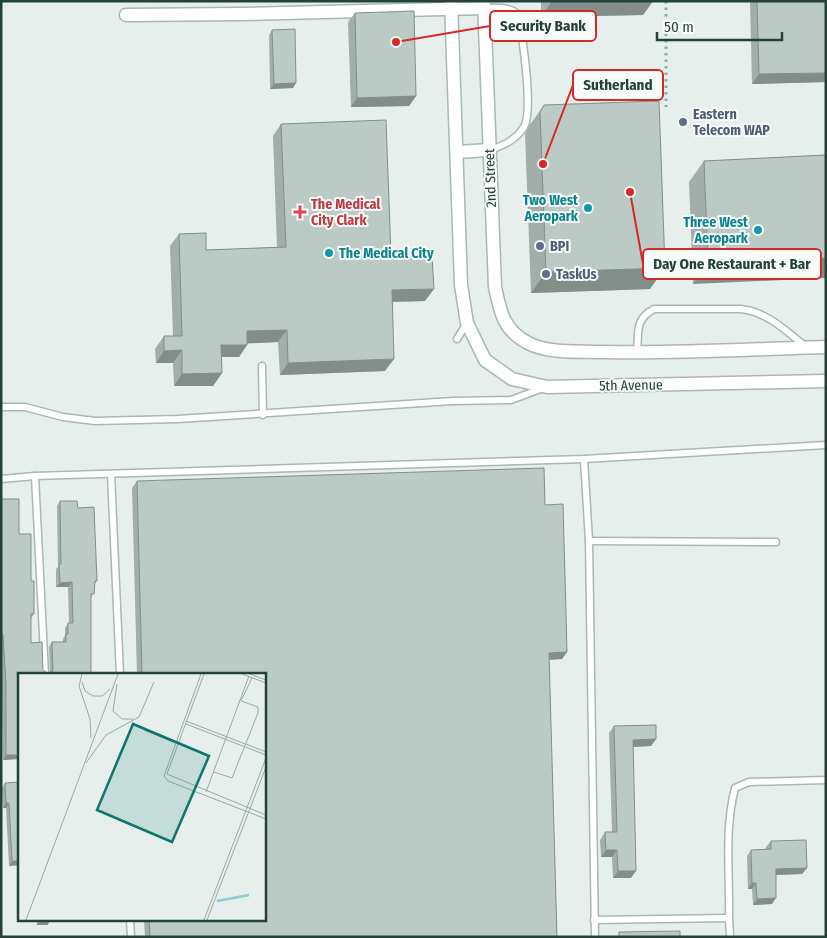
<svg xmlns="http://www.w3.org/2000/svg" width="827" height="938" font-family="'Fira Sans Condensed',sans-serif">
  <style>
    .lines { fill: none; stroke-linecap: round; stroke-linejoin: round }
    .lane-casing { stroke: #a8b8b2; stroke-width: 9 }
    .street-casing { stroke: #a8b8b2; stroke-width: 15 }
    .path { stroke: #86b3a5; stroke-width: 3; stroke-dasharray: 2.5 4; stroke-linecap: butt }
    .lane { stroke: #fff; stroke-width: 6 }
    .street { stroke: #fff; stroke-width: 12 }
    .wall { fill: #a1aea9 }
    .shaded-wall { fill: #838d89 }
    .building { fill: #bbcac4; stroke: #838d89 }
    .service-dot { fill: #5c6f8a; stroke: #f7fbf9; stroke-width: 2 }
    .culture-dot { fill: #0f9aa8; stroke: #f7fbf9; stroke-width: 2 }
    .health-dot { fill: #e0444e; stroke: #f7fbf9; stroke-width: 2 }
    .labels { text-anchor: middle; stroke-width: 4; stroke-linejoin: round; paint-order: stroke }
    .service-label { font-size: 14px; font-weight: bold; fill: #4e5e75; stroke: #f7fbf9; text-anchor: start }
    .street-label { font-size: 14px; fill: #24423a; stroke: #f7fbf9 }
    .culture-label { font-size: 14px; font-weight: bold; fill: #0d838f; stroke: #f7fbf9; text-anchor: end }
    .health-label { font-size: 14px; font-weight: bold; fill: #be3a42; stroke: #f7fbf9; text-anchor: start }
    .inset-river { fill: none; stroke: #8ec9d4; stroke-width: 2.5 }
    .inset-road { fill: none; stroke: #98aaa4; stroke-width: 1 }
    .view { fill: #0f766e; fill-opacity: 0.15; stroke: #0f766e; stroke-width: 2.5 }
    .inset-edge { fill: none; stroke: #24423a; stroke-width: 2.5 }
    .leader { fill: none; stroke: #d62828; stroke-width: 2 }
    .callout-dot { fill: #d62828; stroke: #f7fbf9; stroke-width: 2 }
    .callout { fill: #f7fbf9; stroke: #d62828; stroke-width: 2 }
    .callout-label { font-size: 15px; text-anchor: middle; font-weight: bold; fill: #24423a }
  </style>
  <rect width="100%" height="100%" fill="#e6efeb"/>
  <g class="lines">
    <defs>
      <g id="lane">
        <path d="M484 8C497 8 509 6 519 15 522 37 534 110 524 127 516 140 504 145 490 150"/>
        <path d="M457 339 467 323"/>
        <path d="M637 353C639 332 634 320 654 309H741C767 312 785 330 805 346"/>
        <path d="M262 366 263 415"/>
        <path d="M1 407H25L63 417 95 421 178 419 453 401 511 400 543 388"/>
        <path d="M584 459 589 541 595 937"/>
        <path d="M111 474 120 674"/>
        <path d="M35 476 45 674"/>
        <path d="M1 479 35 476 584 459 826 445"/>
        <path d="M589 541 776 542"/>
        <path d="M729 918C730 875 724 830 735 788L749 782 826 780"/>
        <path d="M130 919 131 937"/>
        <path d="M594 920 729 918 730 937"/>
      </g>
      <g id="street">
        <path d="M451 1 461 285 467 323 485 360 512 379 547 387 826 381"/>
        <path d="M484 1 495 287C500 311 503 330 528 343 550 354 577 351 602 352 677 354 751 349 826 347"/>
        <path d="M126 15 241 14 484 8"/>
        <path d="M457 152 489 150"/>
      </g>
    </defs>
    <use href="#lane" class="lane-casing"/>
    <use href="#street" class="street-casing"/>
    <path class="path" d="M666 1V107"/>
    <use href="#lane" class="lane"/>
    <use href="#street" class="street"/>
  </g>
  <g class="wall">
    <path d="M541 1H653L643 15 541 17Z"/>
    <path d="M750 1H826V82L752 84Z"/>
    <path d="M355 13 416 96 409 106 351 107 348 22Z"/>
    <path d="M272 30 293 88 270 89 269 35Z"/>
    <path d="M544 105 650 289 531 293 525 134 529 126Z"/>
    <path d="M281 124 391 257 425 301 392 302 385 371 280 375 278 342 247 343V345L239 357H221L222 373 213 386H174L173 363H156L155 349 164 336H173L170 246 179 234 206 250 277 247 273 136Z"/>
    <path d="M826 155 693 284 689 182 704 161Z"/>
    <path d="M137 481 545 505 567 652 562 659 549 660 557 937H145L144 919H264V674H137L132 488Z"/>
    <path d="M1 499 19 534 31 581 34 614 31 618 19 674V765L18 759 3 760 2 689 1 666Z"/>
    <path d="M60 501 78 508 97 581 94 584 91 599V674H50L49 647 52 642H63V639L65 635V628L68 623H69L68 587H56V569L58 567 57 506Z"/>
    <path d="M614 726 656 739 651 746 633 747 631 878H613L612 857H601L600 840 605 832H612L609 733Z"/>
    <path d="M19 782V865L9 866 6 808H3L2 788 5 783Z"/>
    <path d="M771 841 807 868 802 874 776 875 772 904 753 905 752 889H748L747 856 751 850H766V847Z"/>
  </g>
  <g class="shaded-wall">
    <path d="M552 1H653L643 15 541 17Z"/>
    <path d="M826 73V82L752 84 759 74Z"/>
    <path d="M296 83 293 88 270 89 274 84Z"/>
    <path d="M416 96 409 106 351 107 357 98Z"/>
    <path d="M826 258V278L693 284 708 263Z"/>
    <path d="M665 268 650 289 531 293 546 272Z"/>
    <path d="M434 289 425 301 383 302 392 290Z"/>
    <path d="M287 330 278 342 238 344 247 331Z"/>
    <path d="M221 345H247L239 357H213Z"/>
    <path d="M182 350 173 363H156L164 351Z"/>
    <path d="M394 359 385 371 280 375 288 363Z"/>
    <path d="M222 373 213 386H174L182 374Z"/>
    <path d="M72 582 68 587H56L60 583Z"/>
    <path d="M567 652 562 659 544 660 549 653Z"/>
    <path d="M656 739 651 746 628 747 633 740Z"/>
    <path d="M6 755H19V758L18 759 3 760Z"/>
    <path d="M6 803H9L6 808H3Z"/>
    <path d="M606 850H617L612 857H601Z"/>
    <path d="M12 861H19V865L9 866Z"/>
    <path d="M807 868 802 874 771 875 776 869Z"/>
    <path d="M618 871H636L631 878H613Z"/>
    <path d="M752 883H756L752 889H748Z"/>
    <path d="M776 898 772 904 753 905 757 899Z"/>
    <path d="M49 922 48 925H36L38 923Z"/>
  </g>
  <g class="building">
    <path d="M757 1H826V73L759 74Z"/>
    <path d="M414 11 416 96 357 98 355 13Z"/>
    <path d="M295 29 296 83 274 84 272 30Z"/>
    <path d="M659 101 665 268 546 272 540 112 544 105Z"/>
    <path d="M386 120 391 257 432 256 434 289 392 290 394 359 288 363 287 330 247 331V345H221L222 373 182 374V350L164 351V336H182L179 234 206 233V250L286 247 281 124Z"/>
    <path d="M826 155V258L708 263 704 161Z"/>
    <path d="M544 468 545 505 563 504 567 652 549 653 557 937H150L149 919H264V674H142L137 481Z"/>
    <path d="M1 499H19V534H31V581H34V614H31V643L42 642 43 670 48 674H19V755H6V684L3 635H1Z"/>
    <path d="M60 501H77L78 508 94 507 97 581H95L94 594H91V674H48L51 673 53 670 52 642H66V634H68V623H73L72 582 60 583 59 564H61Z"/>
    <path d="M656 725V739L633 740 636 871H618L617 850H606L605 832H617L614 726Z"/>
    <path d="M19 782V861H12L9 803H6L5 783Z"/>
    <path d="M806 840 807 868 776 869V898L757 899 756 883H752L751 850 771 849V841Z"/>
    <path d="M37 919H49V922L38 923Z"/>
    <path d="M680 931V937H619V932Z"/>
  </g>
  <g class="service-dot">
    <circle cx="683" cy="122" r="5"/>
    <circle cx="540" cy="246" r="5"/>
    <circle cx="546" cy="274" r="5"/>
  </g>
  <g class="culture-dot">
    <circle cx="588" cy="208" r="5"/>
    <circle cx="758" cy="230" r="5"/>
    <circle cx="329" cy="253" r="5"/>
  </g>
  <path class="health-dot" d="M297.5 204.5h5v5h5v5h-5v5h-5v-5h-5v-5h5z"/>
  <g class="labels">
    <g class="service-label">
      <text x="693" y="119">Eastern<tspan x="693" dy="16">Telecom WAP</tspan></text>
      <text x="550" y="251">BPI</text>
      <text x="556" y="279">TaskUs</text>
    </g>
    <g class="street-label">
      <text transform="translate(490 178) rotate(-92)" y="5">2nd Street</text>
      <text transform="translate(631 385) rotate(-1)" y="5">5th Avenue</text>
    </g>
    <g class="culture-label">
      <text x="578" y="205">Two West<tspan x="578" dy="16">Aeropark</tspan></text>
      <text x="748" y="227">Three West<tspan x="748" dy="16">Aeropark</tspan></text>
      <text x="339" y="258" text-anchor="start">The Medical City</text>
    </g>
    <g class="health-label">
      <text x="311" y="209">The Medical<tspan x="311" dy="16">City Clark</tspan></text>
    </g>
  </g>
  <g transform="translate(18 673)">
    <rect width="248" height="248" fill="#e6efeb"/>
    <path class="inset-river" d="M199 228 231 222"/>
    <path class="inset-road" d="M64 1 61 13 72 46 73 65M183 1 146 103 150 108 248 146M186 1 149 101 248 142M224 1 248 10M232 1 248 7M64 9 67 18 75 23H84L92 16M99 11 95 38 104 46H115M223 28 234 5M168 48 248 79M168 51 248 82M126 57 155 69M68 90 88 62 121 44 136 9M196 99 214 105 240 40V34L223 28M188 119 231 3M8 247 100 1M186 247 248 85M189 247 248 94"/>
    <path class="view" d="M115 51 191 83 154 169 79 137Z"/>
    <rect width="248" height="248" class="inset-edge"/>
  </g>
  <path class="leader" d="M396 42L490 26M543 164L573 85M630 192L643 264"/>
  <g class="callout-dot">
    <circle cx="396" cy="42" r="5"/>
    <circle cx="543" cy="164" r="5"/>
    <circle cx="630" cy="192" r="5"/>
  </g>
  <g class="callout">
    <rect x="490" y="11" width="106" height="30" rx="5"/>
    <rect x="573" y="70" width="90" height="30" rx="5"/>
    <rect x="643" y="249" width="178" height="30" rx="5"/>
  </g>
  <g class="callout-label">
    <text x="543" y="31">Security Bank</text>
    <text x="618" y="90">Sutherland</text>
    <text x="732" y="269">Day One Restaurant + Bar</text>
  </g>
  <rect width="827" height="938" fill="none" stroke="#24423a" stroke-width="5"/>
  <path d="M657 32v8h125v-8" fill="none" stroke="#24423a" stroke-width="2.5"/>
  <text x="664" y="32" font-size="15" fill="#24423a" stroke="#f7fbf9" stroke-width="4" paint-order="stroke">50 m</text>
</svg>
